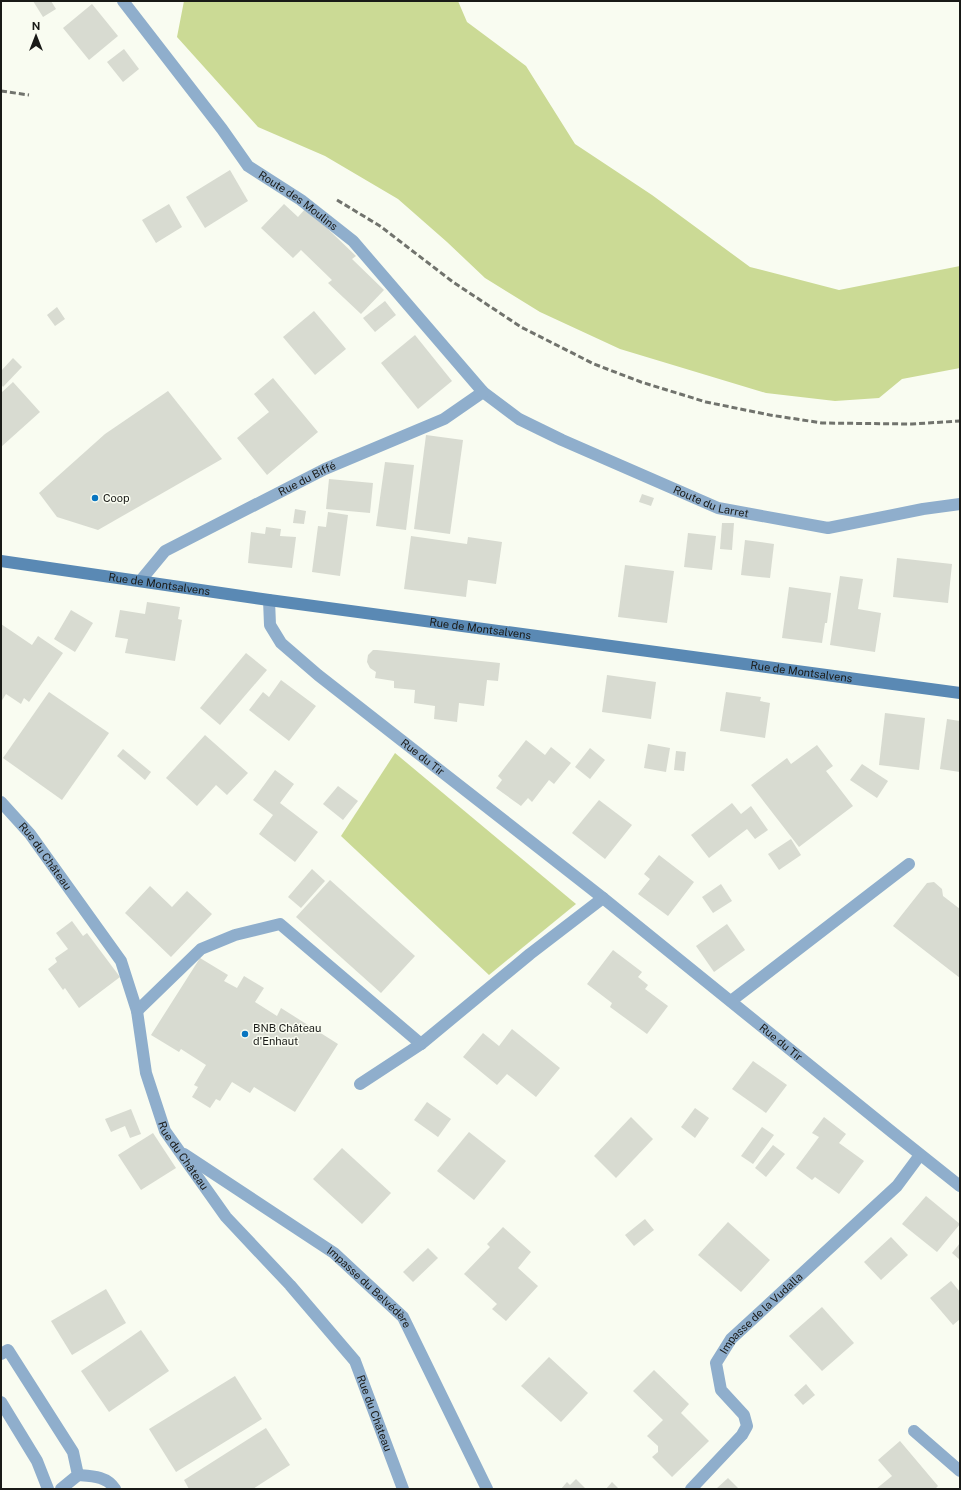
<svg xmlns="http://www.w3.org/2000/svg" width="961" height="1490" font-family="'Public Sans',sans-serif">
  <style>
    .green { fill: #cbda95 }
    .building { fill: #d8dbd1 }
    .lines { fill: none; stroke-linecap: round; stroke-linejoin: round }
    .service { stroke: #8faecc; stroke-width: 12 }
    .minor { stroke: #8faecc; stroke-width: 12 }
    .secondary { stroke: #5a89b4; stroke-width: 12 }
    .rail { stroke: #71736d; stroke-width: 3; stroke-dasharray: 6 3; stroke-linecap: butt }
    .poi-dot { fill: #0875c0; stroke: #f9fcf1; stroke-width: 1.5 }
    .labels { text-anchor: middle; stroke-width: 3; stroke-linejoin: round; paint-order: stroke }
    .street-label { font-size: 11px; fill: #191a17; stroke: #f9fcf1 }
    .poi-label { font-size: 11px; fill: #191a17; stroke: #f9fcf1; text-anchor: start }
  </style>
  <rect width="100%" height="100%" fill="#f9fcf1"/>
  <g class="green">
    <path d="M184 1H458L467 22 526 66 575 144 652 195 750 267 839 290 960 266V368L902 379 879 398 835 401 766 393 620 349 540 312 485 278 447 242 398 199 325 156 258 127 177 37Z"/>
    <path d="M395 753 576 904 489 975 341 836Z"/>
  </g>
  <g class="building">
    <path d="M33 1H51L56 9 43 17Z"/>
    <path d="M92 4 118 36 89 60 63 28Z"/>
    <path d="M124 49 139 69 123 82 107 62Z"/>
    <path d="M230 170 248 201 205 228 186 197Z"/>
    <path d="M169 204 182 227 156 243 142 220Z"/>
    <path d="M284 204 298 217 306 208 356 256 352 259 384 290 361 314 328 283 332 280 301 250 293 258 261 228Z"/>
    <path d="M385 301 396 315 375 332 363 318Z"/>
    <path d="M57 307 65 319 55 326 47 315Z"/>
    <path d="M314 311 346 349 315 375 283 337Z"/>
    <path d="M415 335 452 381 418 409 381 363Z"/>
    <path d="M13 358 22 367 3 387 1 384V371Z"/>
    <path d="M273 378 318 432 267 475 237 438 269 412 254 394Z"/>
    <path d="M13 382 40 412 1 447V393Z"/>
    <path d="M168 391 222 459 98 530 57 517 39 493 105 434Z"/>
    <path d="M426 435 463 440 450 534 414 529Z"/>
    <path d="M385 462 414 465 406 530 376 526Z"/>
    <path d="M329 479 373 483 370 513 326 509Z"/>
    <path d="M642 494 654 498 651 506 639 502Z"/>
    <path d="M295 509 306 511 304 524 293 523Z"/>
    <path d="M328 512 348 515 340 576 312 572 318 526 326 527Z"/>
    <path d="M722 523H734L732 550 720 549Z"/>
    <path d="M266 527 281 529 280 536 296 537 292 568 248 563 251 532 265 534Z"/>
    <path d="M688 533 716 536 712 570 684 567Z"/>
    <path d="M411 536 467 544 468 537 502 542 496 584 468 580 466 597 404 589Z"/>
    <path d="M745 540 774 544 770 578 741 575Z"/>
    <path d="M897 558 952 564 948 603 893 597Z"/>
    <path d="M625 565 674 571 667 623 618 617Z"/>
    <path d="M840 576 863 579 858 609 881 613 875 652 830 645Z"/>
    <path d="M789 587 831 593 827 623H825L822 643 782 638Z"/>
    <path d="M147 602 180 607 178 619 182 620 175 661 125 653 128 639 115 637 120 610 145 614Z"/>
    <path d="M71 610 93 623 75 652 54 639Z"/>
    <path d="M1 624 32 645 38 636 63 653 29 702 24 698 21 704 6 694 1 702Z"/>
    <path d="M373 650H377L500 663 498 681 487 680 484 706 459 703 457 722 434 719 435 706 414 703 415 690 394 688V681L375 678 376 672 370 668 367 662 368 655Z"/>
    <path d="M246 653 267 670 220 725 200 708Z"/>
    <path d="M607 675 656 682 651 719 602 712Z"/>
    <path d="M281 680 316 706 289 741 249 710 263 692 269 697Z"/>
    <path d="M49 692 109 733 62 800 3 758Z"/>
    <path d="M726 692 761 697 760 701 770 703 765 738 720 731Z"/>
    <path d="M885 713 925 718 919 770 879 765Z"/>
    <path d="M947 719 960 721V772L940 769Z"/>
    <path d="M205 735 248 773 227 795 216 785 197 806 166 778Z"/>
    <path d="M526 740 545 755 551 747 571 763 554 784 549 780 532 802 528 798 521 806 496 788 502 780 498 776Z"/>
    <path d="M648 744 670 748 666 772 644 768Z"/>
    <path d="M817 745 833 766 826 771 853 806 799 847 751 785 787 758 791 764Z"/>
    <path d="M590 748 605 760 590 779 575 767Z"/>
    <path d="M123 749 151 772 145 780 117 756Z"/>
    <path d="M676 751 686 752 684 771 674 770Z"/>
    <path d="M862 764 888 781 877 798 850 780Z"/>
    <path d="M275 770 294 784 280 803 318 832 295 862 259 834 273 815 253 800Z"/>
    <path d="M338 786 358 801 343 820 323 804Z"/>
    <path d="M599 800 632 825 605 859 572 833Z"/>
    <path d="M732 803 741 814 751 806 768 830 755 839 747 829 709 858 691 835Z"/>
    <path d="M791 839 801 855 779 870 768 854Z"/>
    <path d="M659 855 694 882 668 916 638 894 650 879 644 874Z"/>
    <path d="M312 869 325 881 301 908 288 897Z"/>
    <path d="M330 880 415 956 381 993 296 917Z"/>
    <path d="M934 882 942 889 943 896 960 909V978L893 926 927 883Z"/>
    <path d="M721 884 732 901 713 913 702 897Z"/>
    <path d="M150 886 172 907 187 891 212 914 171 957 125 913Z"/>
    <path d="M72 921 83 936 87 933 120 977 79 1008 65 988 63 990 48 969 57 962 55 958 68 949 56 933Z"/>
    <path d="M727 924 745 950 714 972 696 946Z"/>
    <path d="M613 950 642 972 638 977 648 985 645 989 668 1006 647 1034 610 1007 612 1003 587 984Z"/>
    <path d="M200 958 228 975 224 981 237 988 244 976 264 988 255 1002 277 1016 281 1008 338 1044 295 1112 254 1087 250 1093 232 1082 220 1101 216 1099 210 1108 192 1097 198 1087 194 1085 206 1065 181 1049 179 1052 151 1035Z"/>
    <path d="M512 1029 560 1068 536 1097 507 1074 497 1085 463 1057 483 1033 499 1046Z"/>
    <path d="M753 1061 787 1085 766 1113 732 1089Z"/>
    <path d="M427 1102 451 1119 438 1137 414 1120Z"/>
    <path d="M695 1108 709 1118 695 1138 681 1127Z"/>
    <path d="M131 1109 141 1134 130 1138 125 1126 111 1132 105 1119Z"/>
    <path d="M631 1117 653 1139 616 1178 594 1156Z"/>
    <path d="M824 1117 846 1134 839 1143 864 1161 839 1194 815 1177 812 1180 796 1168 819 1137 812 1133Z"/>
    <path d="M762 1127 774 1135 753 1164 741 1156Z"/>
    <path d="M469 1132 506 1161 474 1200 437 1171Z"/>
    <path d="M153 1133 176 1168 141 1190 118 1155Z"/>
    <path d="M773 1145 785 1154 766 1177 755 1168Z"/>
    <path d="M342 1148 391 1193 362 1224 313 1179Z"/>
    <path d="M926 1196 960 1224 937 1252 902 1224Z"/>
    <path d="M645 1219 654 1230 634 1246 625 1235Z"/>
    <path d="M728 1222 770 1260 741 1292 698 1255Z"/>
    <path d="M503 1227 531 1252 518 1268 538 1286 506 1321 492 1309 497 1304 464 1274 490 1247 487 1244Z"/>
    <path d="M891 1237 908 1255 881 1280 864 1262Z"/>
    <path d="M960 1243V1260L952 1253Z"/>
    <path d="M428 1248 438 1258 413 1282 403 1272Z"/>
    <path d="M951 1281 960 1292V1319L953 1325 930 1298Z"/>
    <path d="M106 1289 126 1323 72 1355 51 1321Z"/>
    <path d="M822 1307 854 1343 822 1371 789 1336Z"/>
    <path d="M141 1330 169 1371 109 1412 81 1371Z"/>
    <path d="M549 1357 588 1393 561 1422 521 1386Z"/>
    <path d="M654 1370 689 1404 681 1413 709 1441 672 1477 652 1457 658 1452V1446L647 1436 663 1420 633 1391Z"/>
    <path d="M235 1376 262 1419 176 1472 149 1429Z"/>
    <path d="M806 1384 815 1395 803 1405 794 1395Z"/>
    <path d="M266 1428 290 1465 253 1489H189L184 1480Z"/>
    <path d="M900 1441 938 1486 935 1489H876L892 1476 878 1460Z"/>
    <path d="M728 1478 739 1489H716Z"/>
    <path d="M576 1479 586 1489H561L567 1482 570 1485Z"/>
    <path d="M612 1482 619 1489H606Z"/>
  </g>
  <g class="lines">
    <g class="service">
      <path d="M731 1001 909 864"/>
      <path d="M137 1011 201 949 235 935 280 924 421 1044"/>
      <path d="M1 1354 8 1350 73 1452 78 1475 61 1489"/>
      <path d="M78 1475C92 1476 107 1476 115 1489"/>
    </g>
    <g class="minor">
      <path id="s1" d="M123 1 222 129 248 166 301 200 353 241 483 392 519 419 562 440 718 508 828 528 923 509 960 504"/>
      <path id="s2" d="M141 580 165 551 325 469 444 419 483 392"/>
      <path id="s3" d="M269 600 270 625 281 643 318 675 603 898 892 1132 960 1186"/>
      <path id="s4" d="M1 802 30 834 121 961 137 1011 146 1073 165 1131 226 1217 290 1285 355 1361 403 1489"/>
      <path d="M360 1084 421 1044 530 954 603 898"/>
      <path id="s5" d="M184 1154 334 1253 403 1317 487 1489"/>
      <path d="M1 1402 37 1461 48 1489"/>
      <path d="M914 1431 960 1471"/>
      <path id="s6" d="M691 1489 742 1435 747 1426 744 1415 721 1390 716 1363 731 1339 897 1186 920 1155"/>
    </g>
    <path class="secondary" id="s7" d="M1 561 269 600 960 693"/>
    <g class="rail">
      <path d="M1 91 29 95"/>
      <path d="M337 200 380 226 453 282 521 327 594 364 641 382 706 402 770 415 822 423 912 424 960 421"/>
    </g>
  </g>
  <g class="poi-dot">
    <circle cx="95" cy="498" r="4"/>
    <circle cx="245" cy="1034" r="4"/>
  </g>
  <g class="labels">
    <g class="street-label">
      <text dy="4" stroke="none"><textPath href="#s1" startOffset="268">Route des Moulins</textPath></text>
      <text dy="4" stroke="none"><textPath href="#s2" startOffset="197">Rue du Biffé</textPath></text>
      <text dy="4" stroke="none"><textPath href="#s1" startOffset="790">Route du Larret</textPath></text>
      <text dy="4" stroke="none"><textPath href="#s7" startOffset="160">Rue de Montsalvens</textPath></text>
      <text dy="4" stroke="none"><textPath href="#s7" startOffset="484">Rue de Montsalvens</textPath></text>
      <text dy="4" stroke="none"><textPath href="#s7" startOffset="808">Rue de Montsalvens</textPath></text>
      <text dy="4" stroke="none"><textPath href="#s3" startOffset="228">Rue du Tir</textPath></text>
      <text dy="4" stroke="none"><textPath href="#s4" startOffset="70">Rue du Château</textPath></text>
      <text dy="4" stroke="none"><textPath href="#s3" startOffset="686">Rue du Tir</textPath></text>
      <text dy="4" stroke="none"><textPath href="#s4" startOffset="406">Rue du Château</textPath></text>
      <text dy="4" stroke="none"><textPath href="#s5" startOffset="229">Impasse du Belvédère</textPath></text>
      <text dy="4" stroke="none"><textPath href="#s6" startOffset="225">Impasse de la Vudalla</textPath></text>
      <text dy="4" stroke="none"><textPath href="#s4" startOffset="730">Rue du Château</textPath></text>
    </g>
    <g class="poi-label">
      <text x="103" y="502">Coop</text>
      <text x="253" y="1032">BNB Château<tspan x="253" dy="13">d'Enhaut</tspan></text>
    </g>
  </g>
  <rect width="961" height="1490" fill="none" stroke="#191a17" stroke-width="4"/>
  <g transform="translate(36 36)" stroke="#f9fcf1" stroke-width="3" paint-order="stroke">
  <path d="M0-3L7 15L0 10L-7 15Z" fill="#191a17"/>
  <text y="-6" font-size="11" font-weight="bold" text-anchor="middle" fill="#191a17">N</text>
  </g>
</svg>
